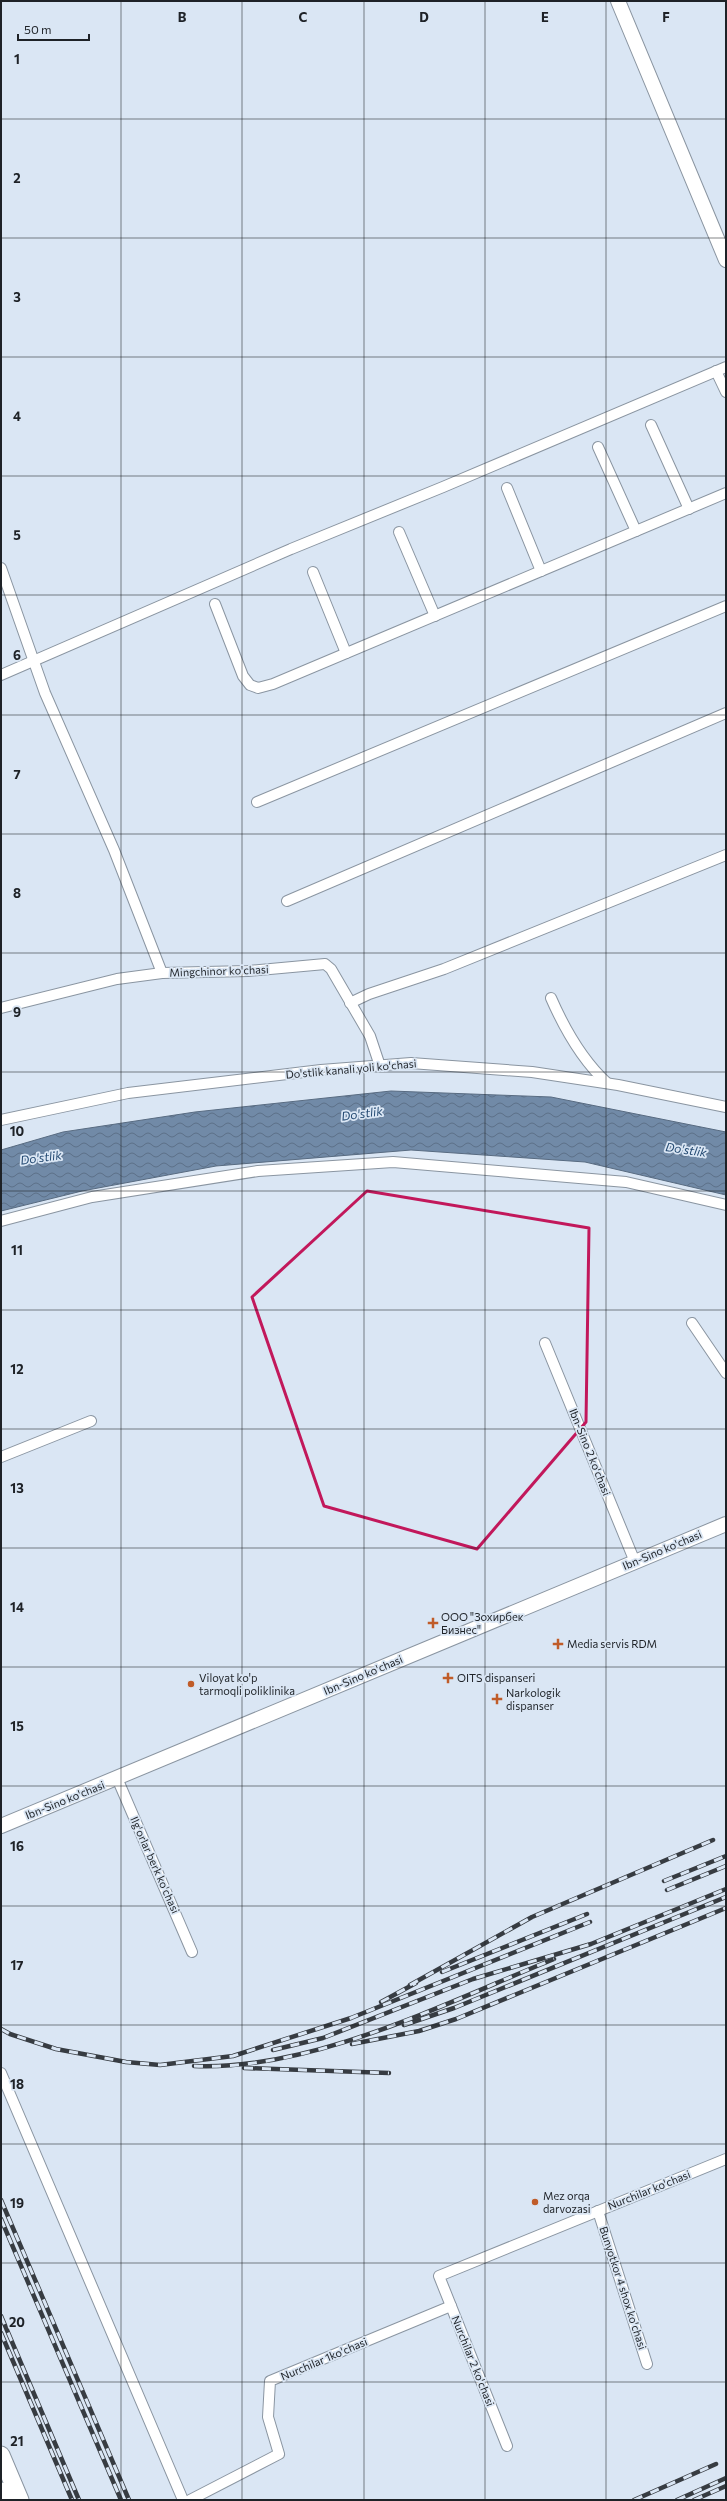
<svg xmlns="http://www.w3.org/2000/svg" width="727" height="2501" font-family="Commissioner,sans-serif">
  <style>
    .water { fill: url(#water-waves); stroke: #586b81 }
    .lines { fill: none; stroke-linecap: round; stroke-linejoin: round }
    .minor-casing { stroke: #8a95a1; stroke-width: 12 }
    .secondary-casing { stroke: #8a95a1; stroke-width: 16 }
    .trunk-casing { stroke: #8a95a1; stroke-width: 19 }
    .minor { stroke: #fff; stroke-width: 10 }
    .secondary { stroke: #fff; stroke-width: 14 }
    .trunk { stroke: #fff; stroke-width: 17 }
    .rail-casing { stroke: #373c42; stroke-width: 4.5 }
    .rail { stroke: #dae6f4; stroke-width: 3; stroke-dasharray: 9; stroke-linecap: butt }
    .marked { fill: none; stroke: #c2185b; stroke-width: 3; stroke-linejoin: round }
    .grid { fill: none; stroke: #1e2227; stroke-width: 1; stroke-opacity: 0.55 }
    .poi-dot { fill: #c05c29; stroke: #dae6f4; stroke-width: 1.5 }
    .labels { text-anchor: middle; stroke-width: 3.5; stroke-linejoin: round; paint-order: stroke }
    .street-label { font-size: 11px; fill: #1e2227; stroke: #dae6f4 }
    .poi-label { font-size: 11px; fill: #1e2227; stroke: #dae6f4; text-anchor: start }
    .water-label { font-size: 12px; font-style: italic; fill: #244a72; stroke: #dae6f4 }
    .grid-label { font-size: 13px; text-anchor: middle; font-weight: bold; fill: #1e2227; stroke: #dae6f4; stroke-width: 3.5; stroke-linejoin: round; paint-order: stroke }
  </style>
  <defs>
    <pattern id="water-waves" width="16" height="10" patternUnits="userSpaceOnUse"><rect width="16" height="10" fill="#718aa7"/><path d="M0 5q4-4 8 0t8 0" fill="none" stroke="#5c7088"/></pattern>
  </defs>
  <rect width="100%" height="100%" fill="#dae6f4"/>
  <path class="water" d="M391 1091 551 1097 726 1132V1195L585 1162 411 1150 216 1166 82 1191 1 1211V1150L63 1132 195 1112Z"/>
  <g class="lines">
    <defs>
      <g id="minor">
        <path d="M716 371 726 392"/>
        <path d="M651 425 689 509"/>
        <path d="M598 447 636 531"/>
        <path d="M507 488 541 571"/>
        <path d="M399 532 435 616"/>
        <path d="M1 568 45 693 114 850 162 973"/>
        <path d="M313 572 346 653"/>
        <path d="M215 604 243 676 250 685 258 688 273 684 726 493"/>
        <path d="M1 675 291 549 443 487 726 367"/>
        <path d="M257 802 726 606"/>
        <path d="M287 901 726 713"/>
        <path d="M551 998C565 1030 582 1060 607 1083"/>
        <path d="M350 1003 369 994 444 969 726 855"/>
        <path d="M1 1008 117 979 162 973 248 971 325 964 331 969 370 1036 380 1066"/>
        <path d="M1 1120 128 1093 321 1070 411 1063 532 1072 618 1085 726 1107"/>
        <path d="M1 1221 92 1197 258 1171 393 1162 626 1182 726 1205"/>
        <path d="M692 1323 726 1373"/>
        <path d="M545 1343 635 1562"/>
        <path d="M1 1457 91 1421"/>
        <path d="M117 1778 192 1952"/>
        <path d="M1 2073 183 2500"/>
        <path d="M598 2211 647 2364"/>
        <path d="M507 2446 439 2276 726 2159"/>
        <path d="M190 2500 279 2454 268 2417 270 2381 451 2306"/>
      </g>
      <g id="secondary">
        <path d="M618 1 726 260"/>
        <path d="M1 1826 726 1524"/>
      </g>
      <g id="trunk">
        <path d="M1 2455 20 2500"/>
        <path d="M1 2491 5 2500"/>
      </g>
    </defs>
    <use href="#minor" class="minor-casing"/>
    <use href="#secondary" class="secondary-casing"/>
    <use href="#trunk" class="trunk-casing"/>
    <use href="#minor" class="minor"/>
    <use href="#secondary" class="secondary"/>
    <use href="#trunk" class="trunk"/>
    <defs>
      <g id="rail">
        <path d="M664 1881 726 1856"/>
        <path d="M667 1890 726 1866"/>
        <path d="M442 1972 587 1914"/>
        <path d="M410 1985 532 1917 713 1840"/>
        <path d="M381 2002 416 1983"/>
        <path d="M404 2025 454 2008 726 1897"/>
        <path d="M1 2029 10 2034 56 2049 126 2062 160 2065 233 2056 351 2018 590 1922"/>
        <path d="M352 2044 419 2031 456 2019 726 1908"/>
        <path d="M273 2050 323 2038 473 1979 591 1944 726 1889"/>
        <path d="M194 2066C313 2071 445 2003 554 1959"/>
        <path d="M244 2068 389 2073"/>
        <path d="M1 2200 129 2500"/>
        <path d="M1 2219 121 2500"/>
        <path d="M1 2316 79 2500"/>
        <path d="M1 2333 72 2500"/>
        <path d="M634 2500 716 2464"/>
        <path d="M677 2500 726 2478"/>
        <path d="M694 2500 726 2486"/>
      </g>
    </defs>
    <use href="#rail" class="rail-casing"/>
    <use href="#rail" class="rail"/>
  </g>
  <path class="marked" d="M367 1191 589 1228 586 1422 477 1549 324 1506 252 1297Z"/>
  <path class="grid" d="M121 1V2500M242 1V2500M364 1V2500M485 1V2500M606 1V2500M1 119H726M1 238H726M1 357H726M1 476H726M1 595H726M1 715H726M1 834H726M1 953H726M1 1072H726M1 1191H726M1 1310H726M1 1429H726M1 1548H726M1 1667H726M1 1786H726M1 1906H726M1 2025H726M1 2144H726M1 2263H726M1 2382H726"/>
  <g class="poi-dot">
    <path d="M431 1617h4v4h4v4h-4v4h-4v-4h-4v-4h4z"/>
    <path d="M556 1638h4v4h4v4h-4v4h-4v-4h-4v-4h4z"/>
    <path d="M446 1672h4v4h4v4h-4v4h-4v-4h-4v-4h4z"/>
    <circle cx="191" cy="1684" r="4"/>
    <path d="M495 1693h4v4h4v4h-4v4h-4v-4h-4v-4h4z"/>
    <circle cx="535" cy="2202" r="4"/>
  </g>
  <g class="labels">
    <g class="street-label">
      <text transform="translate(219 971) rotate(-2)" y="4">Mingchinor ko'chasi</text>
      <text transform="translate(351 1069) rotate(-5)" y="4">Do'stlik kanali yoli ko'chasi</text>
      <text transform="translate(590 1452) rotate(68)" y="4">Ibn-Sino 2 ko'chasi</text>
      <text transform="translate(662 1550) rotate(-23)" y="4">Ibn-Sino ko'chasi</text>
      <text transform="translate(363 1675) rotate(-23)" y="4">Ibn-Sino ko'chasi</text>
      <text transform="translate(65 1800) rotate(-22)" y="4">Ibn-Sino ko'chasi</text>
      <text transform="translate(155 1865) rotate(66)" y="4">Ilg'orlar berk ko'chasi</text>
      <text transform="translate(649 2190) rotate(-22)" y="4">Nurchilar ko'chasi</text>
      <text transform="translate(623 2288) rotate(72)" y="4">Bunyotkor 4 shox ko'chasi</text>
      <text transform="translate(324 2359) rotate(-23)" y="4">Nurchilar 1ko'chasi</text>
      <text transform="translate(473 2361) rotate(68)" y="4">Nurchilar 2 ko'chasi</text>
    </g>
    <g class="poi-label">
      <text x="441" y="1621">ООО "Зохирбек<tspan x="441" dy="13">Бизнес"</tspan></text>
      <text x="567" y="1648">Media servis RDM</text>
      <text x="199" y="1682">Viloyat ko'p<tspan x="199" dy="13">tarmoqli poliklinika</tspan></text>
      <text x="457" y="1682">OITS dispanseri</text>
      <text x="506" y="1697">Narkologik<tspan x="506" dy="13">dispanser</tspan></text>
      <text x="543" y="2200">Mez orqa<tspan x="543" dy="13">darvozasi</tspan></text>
    </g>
    <g class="water-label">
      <text transform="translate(362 1114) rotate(-8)" y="4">Do'stlik</text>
      <text transform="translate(686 1150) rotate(8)" y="4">Do'stlik</text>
      <text transform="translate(41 1158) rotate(-8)" y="4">Do'stlik</text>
    </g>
  </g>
  <g class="grid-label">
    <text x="182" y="22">B</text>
    <text x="303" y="22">C</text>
    <text x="424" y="22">D</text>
    <text x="545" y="22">E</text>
    <text x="666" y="22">F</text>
    <text x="17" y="64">1</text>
    <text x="17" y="183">2</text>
    <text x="17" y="302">3</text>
    <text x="17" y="421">4</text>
    <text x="17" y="540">5</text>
    <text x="17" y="660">6</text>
    <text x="17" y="779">7</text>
    <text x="17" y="898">8</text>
    <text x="17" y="1017">9</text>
    <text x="17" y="1136">10</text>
    <text x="17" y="1255">11</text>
    <text x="17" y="1374">12</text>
    <text x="17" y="1493">13</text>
    <text x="17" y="1612">14</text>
    <text x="17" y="1731">15</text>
    <text x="17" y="1851">16</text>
    <text x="17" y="1970">17</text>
    <text x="17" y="2089">18</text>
    <text x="17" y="2208">19</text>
    <text x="17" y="2327">20</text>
    <text x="17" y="2446">21</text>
  </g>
  <rect width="727" height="2501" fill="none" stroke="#1e2227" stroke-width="4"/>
  <path d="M18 34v6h71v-6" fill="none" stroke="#1e2227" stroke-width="2"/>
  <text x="24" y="34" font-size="12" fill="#1e2227" stroke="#dae6f4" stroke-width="3" paint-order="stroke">50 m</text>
</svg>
